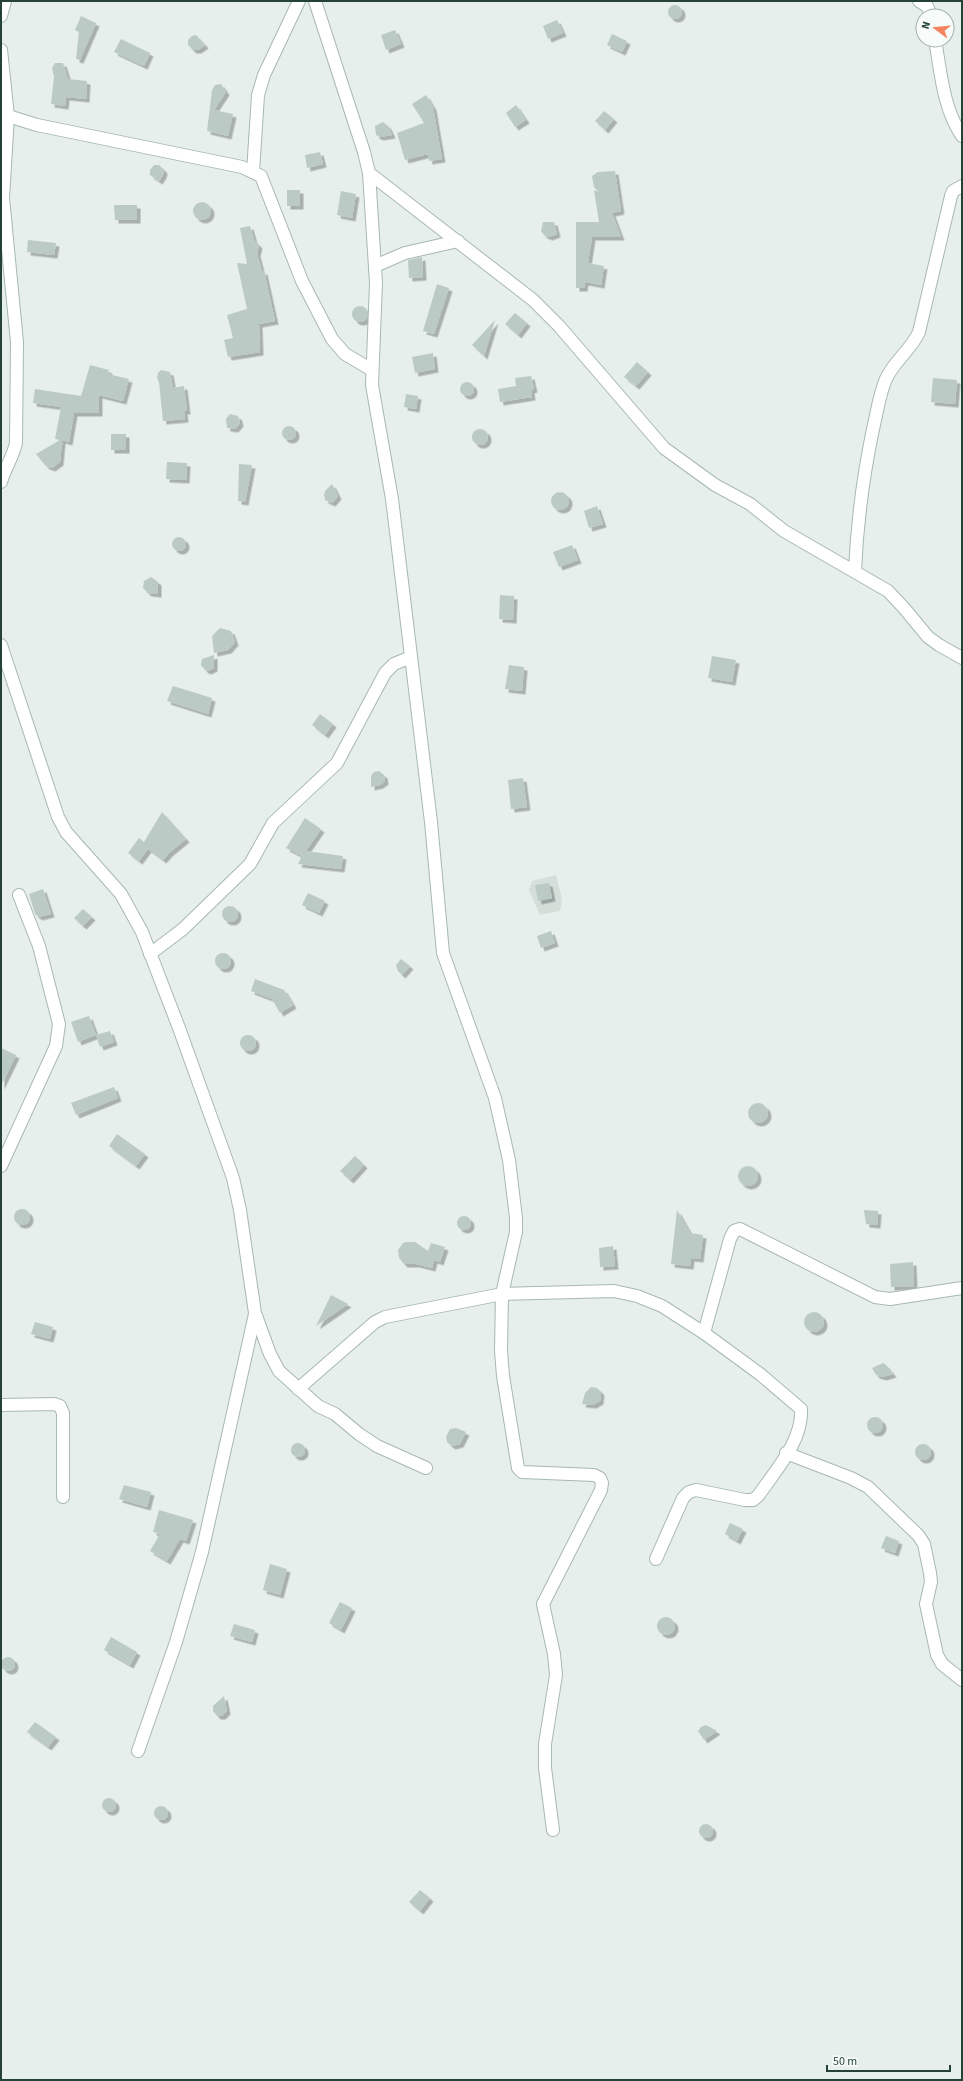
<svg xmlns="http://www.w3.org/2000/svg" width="963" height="2081" font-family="'Source Sans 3',sans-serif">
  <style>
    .built { fill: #d4dfda }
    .building { fill: #bbcac4; filter: url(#shadow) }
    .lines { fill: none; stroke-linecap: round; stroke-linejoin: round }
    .minor-casing { stroke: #a8b8b2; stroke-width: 14 }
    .minor { stroke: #fff; stroke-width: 12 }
  </style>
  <defs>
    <filter id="shadow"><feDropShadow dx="3.5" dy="3.5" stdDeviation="0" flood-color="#0004"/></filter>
  </defs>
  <rect width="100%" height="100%" fill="#e6efeb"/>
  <path class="built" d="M556 875 562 899 560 911 540 915 529 890 532 881Z"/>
  <g class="building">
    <circle cx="675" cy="12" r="7"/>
    <path d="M81 16 96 23 80 60 76 59 79 32 75 30Z"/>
    <path d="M557 20 563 33 548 39 543 26Z"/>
    <path d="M395 30 401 44 386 50 381 35Z"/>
    <path d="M612 34 627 41 622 52 607 45Z"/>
    <path d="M196 35 205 45 198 50H193L188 45V40L192 36Z"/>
    <path d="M121 39 150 53 144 66 114 52Z"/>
    <path d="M55 63H63L68 79 87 81 86 99 66 97 65 106 51 104 54 77 52 68Z"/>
    <path d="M221 84 226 92 214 110 233 114 228 136 207 131 212 90 215 85Z"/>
    <path d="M426 95 433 107 442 159 429 161 428 154 405 160 397 133 424 123 412 104Z"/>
    <path d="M516 105 526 120 515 127 506 113Z"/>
    <path d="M604 111 614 119 605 130 595 121Z"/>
    <path d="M383 122 388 126 392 135 380 137 376 135 375 126Z"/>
    <path d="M320 152 323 164 307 168 305 155Z"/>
    <path d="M154 165H159L164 170 163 175 159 181 150 175V170Z"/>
    <path d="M615 171 621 211 612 213 621 237H592L588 263 604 266 601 285 585 282 584 288H576V222H599L594 190 599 192 594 187 592 176 598 172Z"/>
    <rect x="287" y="190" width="13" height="16"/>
    <path d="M341 191 356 194 352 218 337 215Z"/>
    <circle cx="202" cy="211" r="9"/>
    <path d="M114 205H137V220H115Z"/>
    <path d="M543 222H554L557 234 549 237 544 235 541 231Z"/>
    <path d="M250 226 254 240 259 245 257 253 262 272 264 271 275 321 259 324 260 352 228 357 224 340 233 338 227 315 247 309 237 263 247 264 240 228Z"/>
    <path d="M28 240 56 243 54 255 27 252Z"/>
    <path d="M422 257 423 277 409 278 408 260Z"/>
    <path d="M437 284 449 288 434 334 423 331Z"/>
    <circle cx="360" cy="314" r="8"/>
    <path d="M515 313 527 323 518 335 505 324Z"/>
    <path d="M495 320 484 356 472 345Z"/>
    <path d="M433 353 435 369 415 373 412 357Z"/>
    <path d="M637 362 648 372 636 386 624 377Z"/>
    <path d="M90 365 109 370 108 374 129 379 123 401 99 395V413H74L69 442 62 440 60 462 52 468 46 466 36 454 60 440 55 439 61 407 33 403 35 389 81 396Z"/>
    <path d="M161 370 170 372 173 388 184 386 187 411H184L185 419 163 421 159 382 157 378 158 373Z"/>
    <path d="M531 376 534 389 531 390 532 397 500 402 498 389 516 386 515 378Z"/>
    <path d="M933 378 957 380 955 404 931 402Z"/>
    <circle cx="467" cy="389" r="7"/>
    <path d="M406 394 418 396 416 409 404 407Z"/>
    <path d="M230 414 238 416 239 419 240 423 235 429 227 428 226 419Z"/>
    <circle cx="289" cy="433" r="7"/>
    <circle cx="480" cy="437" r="8"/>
    <rect x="111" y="434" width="15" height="16"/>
    <path d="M167 462 187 463 186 480 166 479Z"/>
    <path d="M239 464 252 465 245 502 238 501Z"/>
    <path d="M332 484 338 496 332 503 325 500 324 495 325 491Z"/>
    <circle cx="560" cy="501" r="9"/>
    <path d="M597 506 603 524 589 528 584 511Z"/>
    <circle cx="179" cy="544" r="7"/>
    <path d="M572 545 578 560 559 567 553 552Z"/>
    <path d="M151 577 158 582V594L148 593 143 588 144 581Z"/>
    <path d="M500 595 514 596 513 620 499 619Z"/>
    <path d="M220 628 231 631 235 642 228 650 214 653 212 636Z"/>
    <path d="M214 655V668L208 671 205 670 201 665 202 659Z"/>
    <path d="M712 656 736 660 732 682 708 678Z"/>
    <path d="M509 665 524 667 522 691 505 689Z"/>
    <path d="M173 686 212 698 208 714 167 701Z"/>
    <path d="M320 714 333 724 325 735 312 725Z"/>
    <path d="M379 771 384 775 385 781 380 785 371 787V776L374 772Z"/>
    <path d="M523 778 527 807 511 809 508 780Z"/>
    <path d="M162 812 186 839 169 853 163 860 148 849 139 861 128 853 139 838 144 842Z"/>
    <path d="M305 818 321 829 306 851 343 856 341 869 298 864 302 856 286 848Z"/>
    <path d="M549 883 552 898 538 901 535 885Z"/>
    <path d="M43 889 51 914 39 917 35 914 29 894Z"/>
    <path d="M308 893 325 901 319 913 302 905Z"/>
    <circle cx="230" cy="914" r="8"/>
    <path d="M83 909 92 917 83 926 74 918Z"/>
    <path d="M551 931 555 943 541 948 537 936Z"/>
    <circle cx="223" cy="961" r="8"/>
    <path d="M401 959 410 966 402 975 398 971 396 965Z"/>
    <path d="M255 979 284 990 293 1005 280 1013 272 999 251 991Z"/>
    <path d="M89 1016 96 1035 78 1042 71 1022Z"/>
    <path d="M110 1031 114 1042 100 1047 96 1035Z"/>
    <circle cx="248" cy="1043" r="8"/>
    <path d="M1 1048 16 1055 1 1086Z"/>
    <path d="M114 1087 118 1098 76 1115 71 1103Z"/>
    <circle cx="758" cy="1113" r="10"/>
    <path d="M117 1134 145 1154 136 1166 109 1146Z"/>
    <path d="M355 1156 364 1165 350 1180 340 1171Z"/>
    <circle cx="748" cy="1176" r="10"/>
    <circle cx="22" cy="1217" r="8"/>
    <path d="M677 1210 690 1233 703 1235 700 1259 691 1258 690 1266 671 1264Z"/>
    <path d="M864 1210 878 1211 877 1225 866 1224Z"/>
    <circle cx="464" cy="1223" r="7"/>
    <path d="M407 1242H415L428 1251 431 1243 445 1247 440 1262 434 1260 432 1268 416 1264H404L399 1258 398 1250 403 1243Z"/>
    <path d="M613 1246 615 1266 600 1267 599 1248Z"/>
    <path d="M913 1262 914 1286 891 1287 890 1264Z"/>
    <path d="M331 1295 348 1304 316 1326Z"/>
    <circle cx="814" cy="1322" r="10"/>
    <path d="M35 1322 53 1327 50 1339 31 1334Z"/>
    <path d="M883 1363 886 1365 893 1374 883 1377 876 1375 872 1368Z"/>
    <path d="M591 1387 597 1388 601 1392 600 1401 593 1405 582 1404 585 1393Z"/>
    <circle cx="875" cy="1425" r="8"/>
    <path d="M456 1428 466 1432 460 1444 452 1446 447 1442 446 1437 450 1429Z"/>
    <circle cx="298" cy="1450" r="7"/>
    <circle cx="923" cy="1452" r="8"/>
    <path d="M124 1485 151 1492 147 1507 119 1499Z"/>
    <path d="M159 1510 193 1520 186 1541 180 1539 167 1561 150 1551 160 1534 153 1532Z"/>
    <path d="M730 1523 743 1529 737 1541 725 1534Z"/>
    <path d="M886 1536 899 1541 895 1553 881 1548Z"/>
    <path d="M270 1564 287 1569 280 1595 263 1590Z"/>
    <path d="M340 1602 352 1608 341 1630 329 1623Z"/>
    <circle cx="666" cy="1626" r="9"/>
    <path d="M234 1624 255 1630 252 1642 230 1636Z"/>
    <path d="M111 1637 137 1652 130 1665 104 1650Z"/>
    <circle cx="8" cy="1664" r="7"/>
    <path d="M224 1696 227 1711 222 1716H217L213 1711V1706Z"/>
    <path d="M35 1722 56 1737 48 1747 27 1732Z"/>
    <path d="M706 1725 717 1731 704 1740 698 1731 701 1727Z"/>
    <circle cx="109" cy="1805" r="7"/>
    <circle cx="161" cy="1813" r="7"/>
    <circle cx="706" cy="1831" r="7"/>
    <path d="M420 1890 430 1898 420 1911 409 1902Z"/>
  </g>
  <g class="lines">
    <defs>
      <g id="minor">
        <path d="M315 1 364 152 369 173 376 283 372 385 392 499 431 822 443 953 495 1098 509 1160 516 1218V1232L502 1294 501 1351 503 1376 518 1468 522 1472 594 1475 600 1478 602 1483 601 1490 543 1604 554 1654 556 1675 545 1744V1768L553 1830"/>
        <path d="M919 1 927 6 931 16"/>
        <path d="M1 16 5 1"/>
        <path d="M935 40C941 73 943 108 962 136"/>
        <path d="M1 50 8 116 3 198 17 342 16 443C13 457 5 468 1 482"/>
        <path d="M8 116 37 125 242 167 261 176 302 281 332 339 345 354 372 370"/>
        <path d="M253 172 258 95 264 75 299 1"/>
        <path d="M369 173 533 300 559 326 664 448 715 485 750 504 784 531 888 591 904 608 928 637 939 645 962 658"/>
        <path d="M375 266 405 253 458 241"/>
        <path d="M855 571C857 523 863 477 873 429 877 413 879 395 886 379 894 361 911 350 919 332L951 196 953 191 962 186"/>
        <path d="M1 645 58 817 66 832 121 894 142 932 179 1028 233 1178 240 1210 255 1313 270 1354 279 1371 318 1406 335 1414 359 1434 377 1446 426 1468"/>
        <path d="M150 954 183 929 250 864 273 823 337 763 385 673 394 664 411 657"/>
        <path d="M1 1166 56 1046 59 1024 39 946 19 895"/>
        <path d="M704 1333 730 1239 734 1231 740 1229 875 1297 890 1299 962 1288"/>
        <path d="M298 1389 375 1322 385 1317 502 1294 614 1291 637 1296 662 1306 704 1333 760 1374 801 1409C803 1441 775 1471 758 1496L753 1500H745L696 1490 689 1492 683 1498 656 1559"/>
        <path d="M1 1405 54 1404 60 1406 63 1413V1497"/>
        <path d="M786 1453 851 1478 868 1487 918 1535 924 1544 930 1573 931 1582 926 1604 937 1655 942 1664 962 1680"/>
        <path d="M138 1751 176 1642 202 1552 255 1314"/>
      </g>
    </defs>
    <use href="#minor" class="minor-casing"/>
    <use href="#minor" class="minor"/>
  </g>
  <rect width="963" height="2081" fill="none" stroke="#24423a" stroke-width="4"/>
  <g transform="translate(935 28) rotate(286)"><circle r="19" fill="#f7fbf9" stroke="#a3b1ad"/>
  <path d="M0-3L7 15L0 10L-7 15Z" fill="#f4845f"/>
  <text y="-6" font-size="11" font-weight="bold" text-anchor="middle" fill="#24423a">N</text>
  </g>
  <path d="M827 2065v6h123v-6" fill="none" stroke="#24423a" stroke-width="2"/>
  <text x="833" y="2065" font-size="12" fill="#24423a" stroke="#f7fbf9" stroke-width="3" paint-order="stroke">50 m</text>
</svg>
